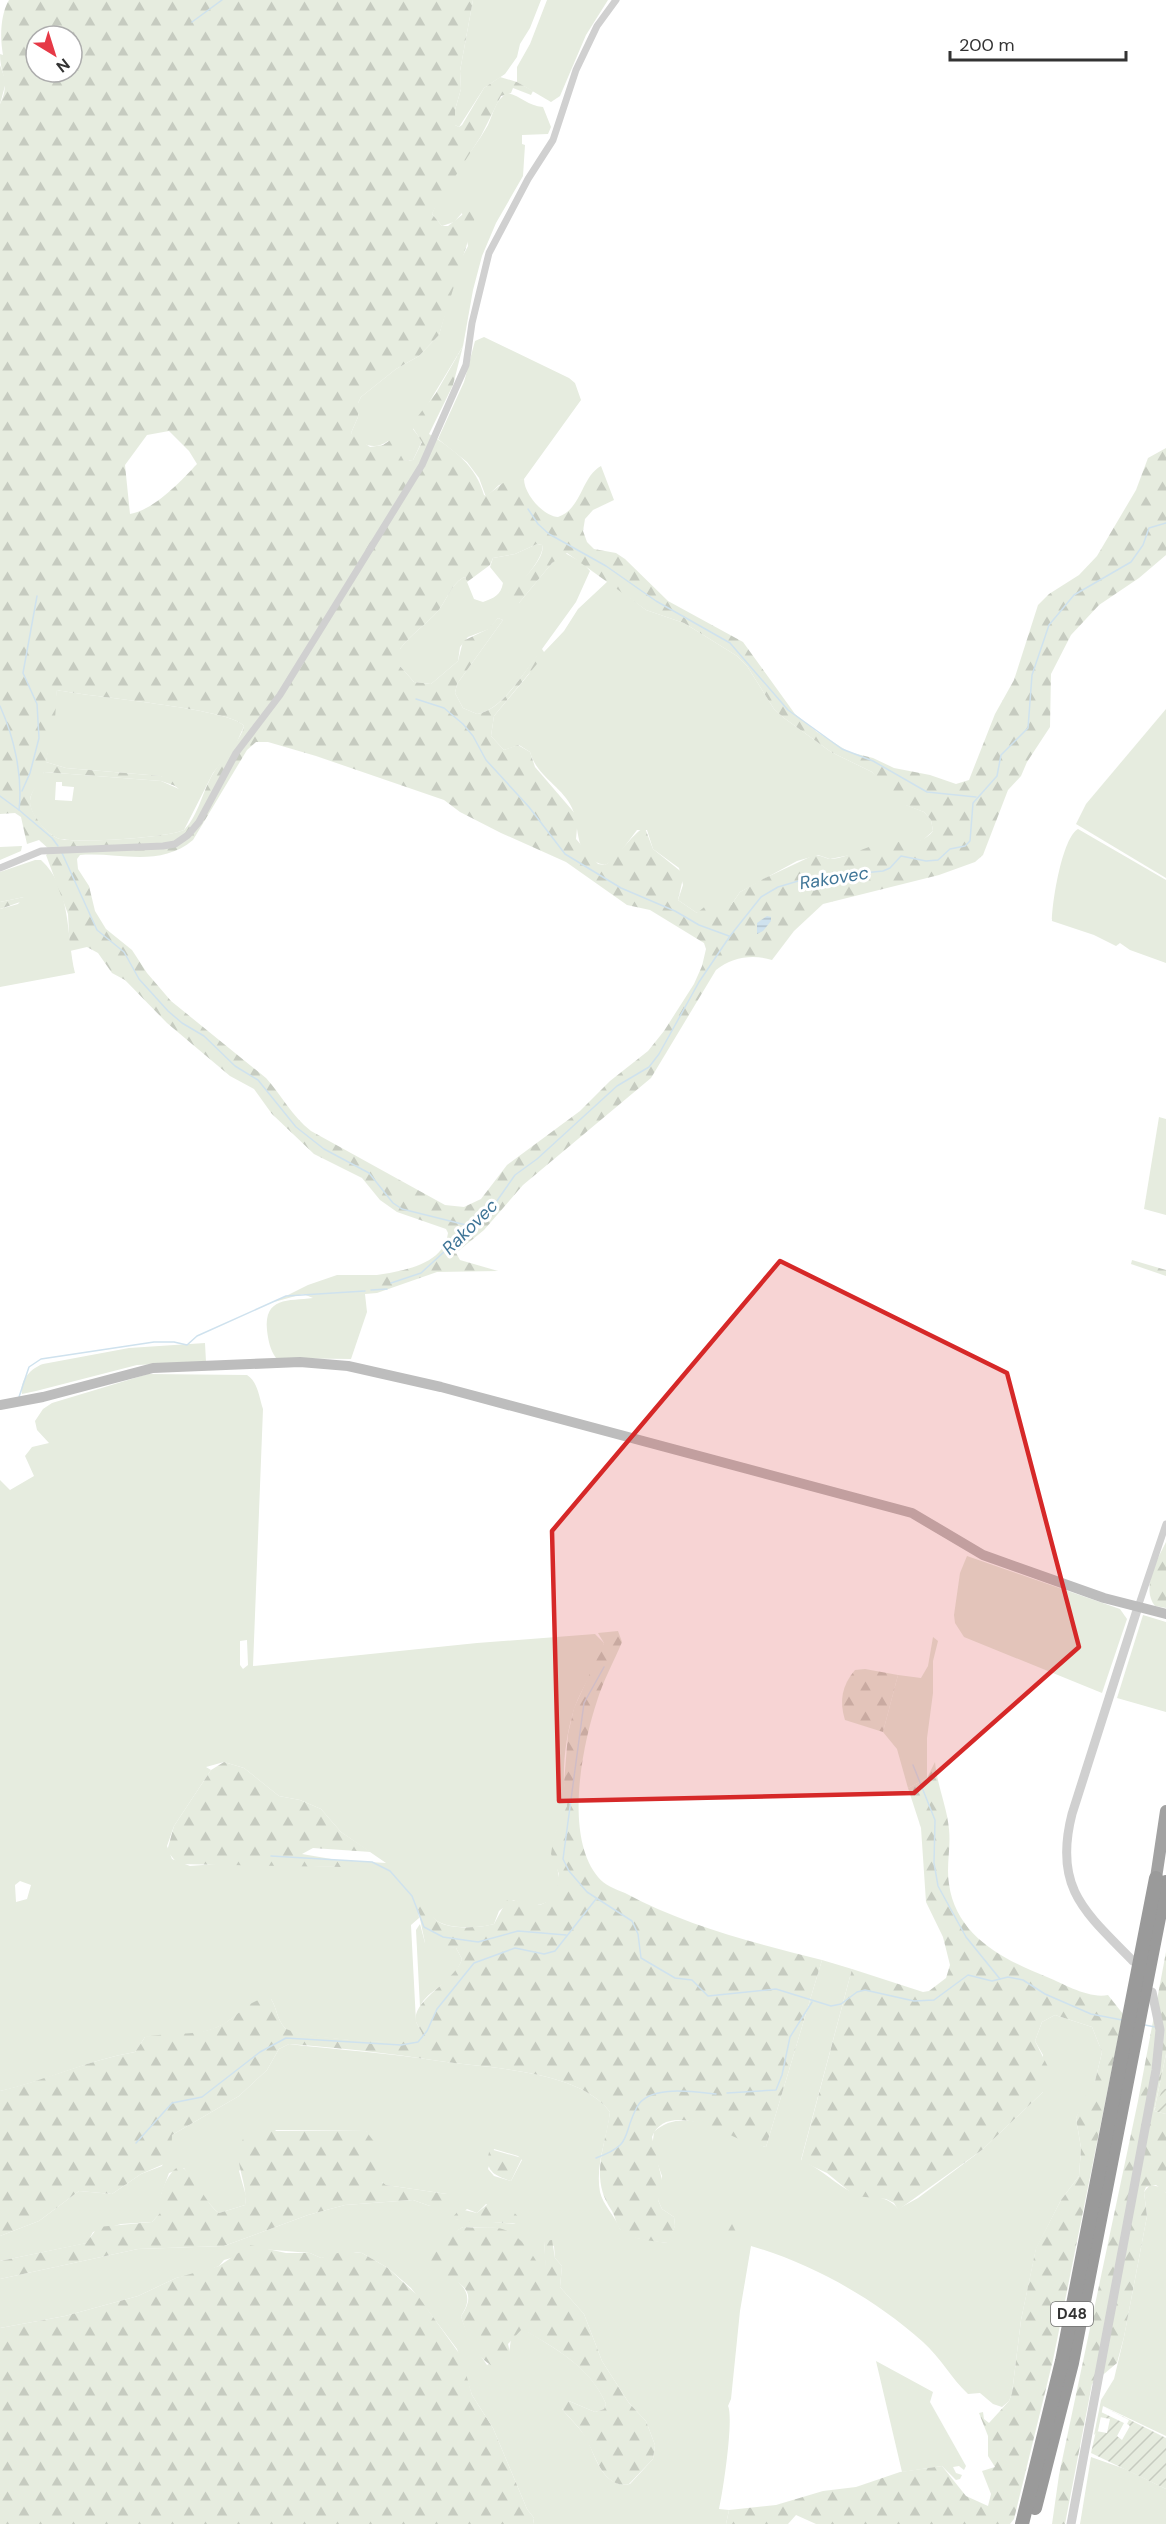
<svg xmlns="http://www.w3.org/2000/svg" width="1166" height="2524" font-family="'DM Sans',sans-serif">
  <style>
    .grass { fill: #e6ecdf; fill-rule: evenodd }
    .forest { fill: url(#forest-firs); fill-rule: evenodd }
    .garden { fill: url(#garden-furrows) }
    .water { fill: url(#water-rules) }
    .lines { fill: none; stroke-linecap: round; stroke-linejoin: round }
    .stream { stroke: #cfe2ee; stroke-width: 1.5 }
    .minor { stroke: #d0d0d0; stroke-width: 7 }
    .tertiary { stroke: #d0d0d0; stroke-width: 9 }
    .secondary { stroke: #bdbdbd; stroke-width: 10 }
    .trunk { stroke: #a2a2a2; stroke-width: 12 }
    .motorway { stroke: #9a9a9a; stroke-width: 14 }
    .marked { fill: #d62828; fill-opacity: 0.2; stroke: #d62828; stroke-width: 4.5; stroke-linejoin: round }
    .labels { text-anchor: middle; stroke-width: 6; stroke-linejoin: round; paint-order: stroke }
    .shield { fill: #fff; stroke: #707070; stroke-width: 1.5 }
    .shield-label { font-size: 15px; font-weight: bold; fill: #333 }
    .water-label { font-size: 18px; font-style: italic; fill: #3f7597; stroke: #fff }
  </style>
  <defs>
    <pattern id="forest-firs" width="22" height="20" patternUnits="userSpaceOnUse" patternTransform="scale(1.5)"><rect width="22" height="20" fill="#e6ecdf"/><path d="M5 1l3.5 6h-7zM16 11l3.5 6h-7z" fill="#c6cbc0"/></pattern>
    <pattern id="garden-furrows" width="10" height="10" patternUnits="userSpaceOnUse" patternTransform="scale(1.5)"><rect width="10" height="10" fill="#e6ecdf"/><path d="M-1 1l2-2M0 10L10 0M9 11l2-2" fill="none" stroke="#c6cbc0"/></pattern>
    <pattern id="water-rules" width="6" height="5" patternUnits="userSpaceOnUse" patternTransform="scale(1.5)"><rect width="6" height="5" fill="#cfe2ee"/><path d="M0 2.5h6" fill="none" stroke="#b2c2cd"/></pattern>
  </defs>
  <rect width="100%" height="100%" fill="#fff"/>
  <g class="grass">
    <path d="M473 0H541L530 28 520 44 517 57 505 74 484 88 459 127 455 125V110L461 89 460 71Z"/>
    <path d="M547 0H608L586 35 560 96 551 102 517 82V67L530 44Z"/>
    <path d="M0 65 6 82 0 104Z"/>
    <path d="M507 93C520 95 528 106 543 107L551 127 548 134 522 135V144L525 145 523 176 496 223 482 256 473 290 463 346 413 429 422 441 413 460 404 461 388 441C375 451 360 445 351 433L358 417V403L361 397 396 369 419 356 439 335 459 263 468 246 462 213 454 222 442 226 432 214C445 182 471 155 488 125 493 114 496 99 507 93Z"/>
    <path d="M484 337 569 378 575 383 581 400 524 479 499 485 486 497 479 478 467 462 438 439 464 382 475 341Z"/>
    <path d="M537 544 542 545C546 556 518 588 508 593L519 603 552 563 565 553 583 563 590 571 576 602 542 649 544 652 564 631 578 609 608 581 646 610 684 623 737 656 747 666 774 709 784 718 831 752 872 772 906 805 924 812 931 820 933 831 923 840 916 842 830 859 818 855 797 861 740 892 731 905 697 913 678 900 683 885 679 868 653 849 647 830H637L615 859 605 865C572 858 581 828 572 808 562 786 537 777 530 752L519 745 504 750 491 736 494 716 529 674 538 655C523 673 502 710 477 714L463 708 455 693 457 684 503 620 498 618 489 629 468 637 460 647 458 661 431 684 414 682 400 666V649C411 634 427 624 438 611 447 600 452 582 465 577L474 599 483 602C494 598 501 595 503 583L490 567 493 558 515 554Z"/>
    <path d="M57 690C88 697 230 708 244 726L236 744 213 773 184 830C166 838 80 843 60 839 48 836 29 814 30 801 30 792 40 779 44 772L161 781 179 789 161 776 66 768 46 762ZM56 782H62V786L74 787 72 801 55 800Z"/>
    <path d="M1166 709V878L1076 824 1086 804Z"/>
    <path d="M1078 829 1166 880V963L1130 950 1120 943 1116 946 1094 935 1052 921C1052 903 1062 838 1078 829Z"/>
    <path d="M22 846 21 851 0 860V847Z"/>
    <path d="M35 860H41C72 888 66 936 75 973L0 987V909L18 904 24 897 0 902V872Z"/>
    <path d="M1159 1117 1166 1119V1215L1144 1209Z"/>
    <path d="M337 1275H377V1293L365 1294 367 1312 351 1359 276 1358C270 1350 268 1339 267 1330 264 1297 288 1301 313 1298L303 1294 274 1302 308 1285Z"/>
    <path d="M205 1343 206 1362 137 1365 36 1391 22 1394C19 1381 31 1368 43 1364L129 1348Z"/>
    <path d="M148 1374 247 1375C258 1382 259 1397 263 1409L253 1666 477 1643 595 1634 604 1643C598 1666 582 1686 574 1709 567 1732 563 1759 564 1782 565 1790 568 1797 567 1805 566 1817 556 1827 554 1839 550 1858 565 1878 557 1892 547 1909 528 1907 513 1900L499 1911 494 1924C480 1928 455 1929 441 1923 430 1918 434 1913 418 1909L419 1918 411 1925 416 2022 425 2039 418 2042C399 2044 296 2039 285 2028 277 2020 277 2008 271 1999L250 2005 224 2024 213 2029 192 2035 145 2037 135 2052C88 2060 46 2081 0 2091V1480L10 1490 34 1476 25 1456 32 1447 49 1443 37 1430 35 1421 43 1409 52 1403ZM247 1640 248 1665 243 1669 240 1665V1641ZM224 1762 244 1768 279 1796 300 1800 321 1809 341 1832 386 1863 337 1860 341 1867 229 1863 190 1866 172 1859 167 1846 174 1826 211 1770 206 1767ZM20 1881 31 1885 27 1899 16 1902 15 1885Z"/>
    <path d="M967 1556 1120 1609 1127 1619 1102 1693 964 1637 955 1623 954 1615 960 1573Z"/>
    <path d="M1143 1615 1166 1622V1712L1117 1698Z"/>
    <path d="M933 1637 938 1641 933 1661V1693L927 1738V1778L908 1788 897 1749 883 1732 898 1675 921 1678 928 1666Z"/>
    <path d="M420 1924 425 1943 456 1948 462 1959C454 1984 426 1990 420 2007L416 1930Z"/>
    <path d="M822 1960 852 1969 801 2160C819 2168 830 2179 846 2189 861 2199 886 2192 898 2209L918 2198 982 2150 1043 2092V2055L1035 2041 1042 2022 1055 2015 1092 2027 1102 2052 1095 2081 1076 2118 1081 2148 1079 2176 1061 2200 1036 2249 1021 2320 1012 2393 1009 2401 1002 2407 993 2404 980 2393 968 2394C951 2378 941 2358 923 2342 875 2299 813 2264 751 2246L740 2311 731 2399 728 2406C734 2418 723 2492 719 2509L729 2510 726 2524H533L534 2518 527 2509 493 2428 472 2395 457 2349 411 2288 388 2268 362 2253 355 2252 321 2258 310 2253 262 2249 224 2260 219 2266 203 2272 176 2278 138 2296 65 2316 0 2328V2279L138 2249 224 2246 308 2215 345 2205 413 2200 430 2206 447 2194 386 2185 382 2182 366 2131 276 2130 239 2171 246 2196 245 2205 219 2213C211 2208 190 2178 184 2168L169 2173 161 2195 160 2213 152 2222 121 2224 93 2232 87 2243 0 2261V2236L39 2221 79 2191 112 2194 141 2174 162 2166 172 2135 239 2096 267 2070 279 2049 289 2044C340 2050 389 2053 439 2061 487 2068 580 2070 610 2112 607 2139 595 2165 600 2192 603 2205 615 2216 620 2229L637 2238 667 2243 675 2226 674 2217 662 2209 658 2200 662 2176 652 2148 654 2132C684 2103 734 2137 766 2147ZM494 2149 518 2156 522 2160 511 2181 494 2176 488 2169ZM486 2204 516 2224 455 2219 467 2209 477 2213ZM463 2227 498 2228 547 2279 544 2242 554 2246 555 2258 562 2266 560 2287 584 2314 602 2361 629 2403 646 2421 655 2445 653 2459 630 2484C603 2489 595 2456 587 2439 581 2429 570 2419 562 2409L569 2401 595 2412 604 2409 606 2404C590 2366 555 2349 522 2328L511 2339 509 2353 487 2365C476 2349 466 2334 461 2316 477 2293 460 2280 439 2271L436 2253C448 2246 450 2234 463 2227Z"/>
    <path d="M1166 2054V2089H1163L1158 2108 1155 2107Z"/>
    <path d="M1150 2185 1161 2187 1166 2193V2436L1103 2406 1098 2431 1094 2435 1101 2400 1114 2379 1124 2337 1147 2216 1144 2192Z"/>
    <path d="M876 2361 933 2392 930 2402 966 2466 964 2470 959 2466 953 2467 956 2473 962 2475 960 2479 956 2480 942 2466 902 2472Z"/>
    <path d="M1091 2457 1125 2469 1166 2489V2524H1080Z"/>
  </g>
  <g class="forest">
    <path d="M9 0H473L460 71 461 89 455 110V125L459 127 462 125 484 88 500 77 517 82 533 91 531 95 513 88 511 93 501 96 481 136 435 208 432 214 442 226H448L467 211 472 212 475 218 439 335 419 356 396 369 361 397 358 403V417L351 433 370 447 383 445 401 433 406 438 399 452 404 461 413 460 422 442 411 425 436 393 463 346 453 385 429 434C455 450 476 466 484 495L486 496 507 480 524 479C524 494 543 516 558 517 582 509 581 477 601 466L614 500 593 510 585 519 583 531 587 542 594 549 616 553 625 559 668 601 743 642 795 714 817 732 849 752 873 758 894 768 930 775 956 784 969 780 995 714 1014 680 1038 605 1049 594 1079 575 1097 556 1136 490 1148 458 1166 448V555L1139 578 1099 605 1071 635 1051 674 1050 727 1027 762 1021 776 1008 790 983 855 975 862 939 875 823 904 794 931 772 960C753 954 732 957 716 970L651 1078 523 1185 484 1230 456 1253 460 1260 498 1271 437 1272 377 1293V1275C402 1271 444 1265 448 1233L446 1229 397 1212 380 1200 362 1178 314 1154 272 1114 254 1089 230 1076 167 1023 125 980 112 973 98 953 87 947 70 951 68 914 46 855 51 851 39 840 27 844 21 817 15 813 0 814V104C11 81 0 76 0 54L3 55C0 39 0 15 9 0ZM36 36H72V72H36ZM169 431 189 451 197 464C180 482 154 510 130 514L125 465 147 435ZM537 544 542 545C547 559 515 587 505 595L508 605 519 603 552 563 567 553 646 610 684 623 737 656 747 666 774 709 784 718 831 752 872 772 897 802 924 812 931 820 933 831C920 848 900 839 881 843 865 847 849 857 832 859 826 859 821 855 814 855L759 881 740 892 731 905H723L714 899 697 913 678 900 684 874 653 849 645 828C637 828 617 858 605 865L598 864 576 839 578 817 535 767 530 752 518 745 504 750 491 736 494 716 541 659 538 654C523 673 503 710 477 714L463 708 455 693 457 684 503 620 498 618 488 629 463 641 458 661 431 684 414 682 400 666V649C411 634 427 624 438 611 447 600 452 582 465 577L467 582 490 565 493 558 515 554ZM57 690C88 697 230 708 244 726 240 742 223 757 214 772 203 789 199 815 184 830 166 838 79 843 60 839 48 836 29 813 30 800 31 790 42 781 44 772L161 781 190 791V786L161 776 66 768 46 762 55 719ZM256 742H268L316 756 444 800 460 812 501 833 566 862 627 905 650 910 704 943 706 949 702 966 694 984 664 1031 648 1051 610 1081 580 1111 507 1165 481 1199 464 1207 445 1205 311 1131C292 1116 282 1096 266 1078L171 1001 147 973 132 950 106 929 95 911 89 886 78 869 77 859 80 855C119 852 160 868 193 840L247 750Z"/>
    <path d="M24 897 26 900 0 909V902Z"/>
    <path d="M1132 1260 1166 1270V1276L1131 1264Z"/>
    <path d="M1166 1542V1608L1155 1606C1141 1588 1157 1560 1166 1542Z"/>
    <path d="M618 1631 622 1642C614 1661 603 1681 597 1701 582 1746 564 1836 598 1877 604 1885 615 1889 625 1893 686 1926 755 1943 822 1960L766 2147C760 2145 754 2145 748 2143 725 2133 666 2100 652 2137L664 2189 658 2200 662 2209 674 2217 675 2226 668 2243C654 2241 628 2240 619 2228 616 2223 615 2216 612 2211 589 2178 605 2148 610 2112 580 2070 487 2068 439 2061 389 2053 340 2048 289 2044L279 2049 267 2070 239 2096 172 2135 171 2161 141 2174 112 2194 79 2191 39 2221 0 2236V2091C46 2080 88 2060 135 2052L145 2037C172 2031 198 2038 223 2024 237 2017 253 1995 271 1999 277 2008 277 2020 285 2028 296 2038 410 2046 424 2039 423 2033 418 2027 416 2022 411 2000 455 1982 462 1959L456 1948 429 1947 425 1943 418 1909 423 1902C427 1908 432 1916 437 1921 450 1930 479 1928 494 1924L507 1900C530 1900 538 1916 557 1891L559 1874 551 1854 554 1835 567 1806 564 1783 568 1734 574 1708 604 1643 598 1633Z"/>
    <path d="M865 1669 898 1675 883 1732 845 1720C839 1701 842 1685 855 1670Z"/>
    <path d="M224 1762 244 1768 279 1796 300 1800 321 1809 341 1832 371 1852 313 1848 302 1854 337 1860 342 1867 178 1864 167 1851 174 1826 211 1770Z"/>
    <path d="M935 1762C937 1785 947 1807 949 1829 951 1848 946 1866 949 1884 956 1936 1004 1960 1047 1977 1064 1984 1089 1999 1108 1995L1123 2014 1053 2360 1014 2519 1010 2524H816L796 2515 788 2524H726L729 2510 776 2505 823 2491 856 2487 900 2472 942 2466 966 2496 988 2506 991 2494 982 2471 995 2467 988 2456V2436L979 2413 983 2412 984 2419 989 2423 1009 2401 1012 2393 1021 2320 1036 2248 1061 2200 1079 2176 1081 2148 1076 2118 1090 2085 1095 2081 1102 2052 1092 2027 1055 2015 1042 2022 1035 2041 1048 2067 1043 2092 982 2150 898 2210 894 2203 886 2199 855 2196 827 2173 801 2161 852 1969 923 1992 929 1991 946 1978 950 1965 943 1937 926 1902 921 1828 908 1788 927 1778Z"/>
    <path d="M1166 1952V2054L1154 2111 1166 2114V2193L1156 2185 1146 2187 1144 2192 1147 2216 1124 2337 1117 2363 1092 2384 1065 2524H1052L1059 2475 1138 2101Z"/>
    <path d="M249 2131H366L381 2151 382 2182 386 2185 447 2194 448 2198 441 2205 430 2206 413 2200 345 2205 308 2215 224 2246 138 2249 0 2279V2261L86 2243 98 2227 152 2222 160 2213C157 2198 166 2174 179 2166 194 2171 205 2204 219 2213L245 2205C249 2178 226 2156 249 2131Z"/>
    <path d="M490 2149 522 2158 511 2181C494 2176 483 2170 490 2149Z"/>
    <path d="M489 2203C501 2204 512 2208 519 2218L517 2224C495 2221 472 2225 452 2218L460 2209 477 2213Z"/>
    <path d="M720 2219 732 2224 737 2234 726 2235 718 2229 717 2224Z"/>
    <path d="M463 2227C474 2228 486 2227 497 2228 521 2231 535 2259 546 2277L544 2241 552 2240 555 2258 562 2266 560 2287 584 2314 602 2361 629 2403 646 2421 655 2445 653 2459 629 2484C603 2489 596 2456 586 2439 581 2428 570 2419 562 2409L564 2403 569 2401 595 2412 604 2409 606 2404C590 2367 555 2348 522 2329L508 2344 512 2362 503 2370C479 2365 467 2338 461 2316 486 2281 440 2279 424 2263L426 2257C447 2249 445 2236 463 2227Z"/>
    <path d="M250 2245 286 2253H310L321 2258 344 2251 362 2253 388 2268 418 2296 461 2356 472 2395 493 2428 527 2509 534 2518 533 2524H0V2328L65 2316 138 2296 176 2278 219 2266Z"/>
  </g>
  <g class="garden">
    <path d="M1163 2088 1166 2089V2114L1154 2111Z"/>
    <path d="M1102 2406 1166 2438V2489L1091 2453 1096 2431 1107 2433 1110 2419 1100 2417 1101 2412 1124 2423 1117 2436 1122 2440 1130 2426 1127 2424 1129 2420Z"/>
  </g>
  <path class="water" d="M767 916 771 917V921L763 931 757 934V923Z"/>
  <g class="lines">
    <g class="stream">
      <path d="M192 22 222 0"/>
      <path d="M528 509 538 524 549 534 606 566 656 601 730 643 788 710 842 749 873 761 927 792 976 797"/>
      <path d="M416 699 444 708 463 724 473 736 486 760 529 807 565 854 621 888 675 911 699 925 729 936"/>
      <path d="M0 706C14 737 23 776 19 810L52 838 58 846"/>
      <path d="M22 791 30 773 39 738 37 704 23 673 37 596"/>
      <path d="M0 796 19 810"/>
      <path d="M62 853 97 930 124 952 139 979 168 1011 182 1023 204 1036 235 1066 258 1080 296 1127 324 1149 369 1173 393 1203 402 1209 470 1226"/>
      <path d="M391 1283 421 1273 492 1208 515 1175 537 1159 617 1086 649 1067 659 1054 699 982 730 936 761 897 778 887 805 879 883 871 890 868 901 856 926 861 938 860 950 849 965 846 970 841 973 803 997 776 1001 755 1028 728 1032 675 1049 625 1074 595 1131 562 1143 545 1149 528 1166 523"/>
      <path d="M371 1290 387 1289"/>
      <path d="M19 1397 29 1367 41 1359 154 1342H174L187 1345 197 1336 286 1296 365 1291"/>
      <path d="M604 1667 584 1703 563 1859 569 1871 587 1892 632 1921 638 1934 641 1958 675 1978 692 1980 708 1996 776 1989 831 2006 841 2004 857 1992 865 1990 914 2001 934 2000 968 1975 992 1981 1008 1977 1023 1980 1045 1994 1091 2014 1122 2020"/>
      <path d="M913 1765 935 1820 934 1863 938 1886 966 1937 1000 1979"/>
      <path d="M271 1856 372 1862 390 1871 412 1896 424 1927 443 1937 478 1942 518 1931 566 1935"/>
      <path d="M1145 2025 1155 2027"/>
      <path d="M727 2093 776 2090 782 2075 790 2037 812 2002"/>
      <path d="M136 2143 172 2103 202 2097 260 2052 286 2038 401 2045 418 2042 427 2031 437 2009 474 1963 515 1948 544 1954 555 1951 596 1899"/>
      <path d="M596 2158C634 2144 621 2137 637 2107 649 2084 695 2092 716 2094"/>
    </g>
    <g class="minor">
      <path d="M0 868 41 851 163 846 175 844 188 835 199 822 236 753 280 695 422 465 466 365 472 323 489 253 528 179 553 140 576 70 597 26 616 0"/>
      <path d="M1138 1607 1166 1524"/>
    </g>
    <g class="tertiary">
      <path d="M1133 1961C1085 1912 1053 1888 1072 1814L1138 1607"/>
      <path d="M1071 2524 1156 2070 1160 2030 1152 1992"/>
    </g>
    <path class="secondary" d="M0 1405 43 1397 153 1368 300 1362 348 1366 441 1387 912 1513 983 1555 1104 1598 1166 1614"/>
    <path class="trunk" d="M1156 1878 1166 1811"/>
    <g class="motorway">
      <path d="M1035 2508 1072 2363 1166 1882"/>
      <path d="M1022 2524 1062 2361 1156 1878"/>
    </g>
  </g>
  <path class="marked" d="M780 1261 1007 1373 1079 1647 914 1793 559 1801 552 1531Z"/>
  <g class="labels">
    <rect class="shield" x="1051" y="2302" width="42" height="24" rx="4.5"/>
    <g class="shield-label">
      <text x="1072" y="2319">D48</text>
    </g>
    <g class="water-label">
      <text transform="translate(834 878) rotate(-9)" y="6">Rakovec</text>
      <text transform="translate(470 1227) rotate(-45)" y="6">Rakovec</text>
    </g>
  </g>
  <g transform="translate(54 54) rotate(142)"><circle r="28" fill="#ffffff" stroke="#adadad" stroke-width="1.5"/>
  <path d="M0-4.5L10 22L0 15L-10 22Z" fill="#e63946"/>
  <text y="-9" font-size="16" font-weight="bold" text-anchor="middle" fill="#333333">N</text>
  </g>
  <path d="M950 51v9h176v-9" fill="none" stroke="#333333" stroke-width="3"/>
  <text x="959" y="51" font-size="18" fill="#333333" stroke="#ffffff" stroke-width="4.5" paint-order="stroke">200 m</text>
</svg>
